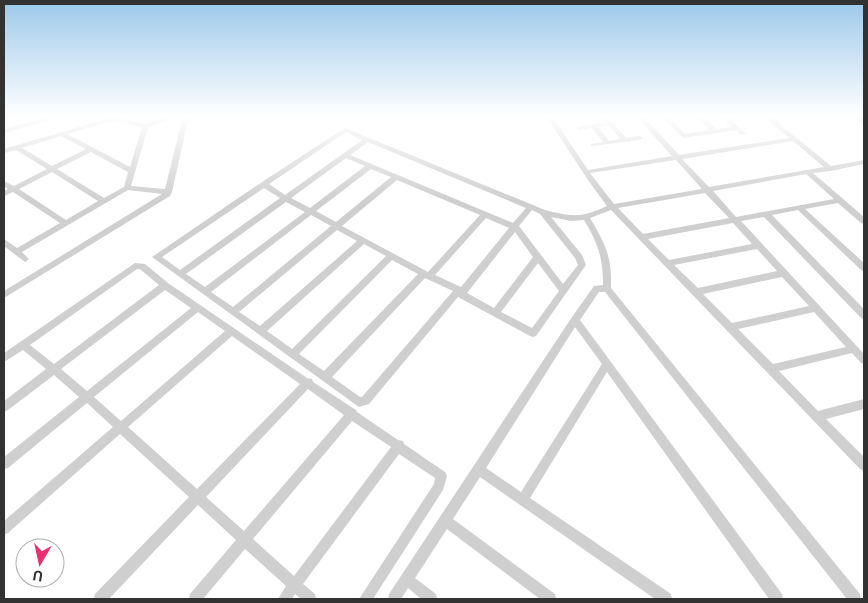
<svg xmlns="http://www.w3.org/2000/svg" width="868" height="603" font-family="'Public Sans',sans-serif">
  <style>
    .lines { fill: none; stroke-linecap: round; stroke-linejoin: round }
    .street { fill: #cfcfcf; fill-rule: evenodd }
    .highway { fill: #999; fill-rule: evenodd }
  </style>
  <rect width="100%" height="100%" fill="#fff"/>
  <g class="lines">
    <g class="street">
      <path d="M52 116H64L4 133V129Z"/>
      <path d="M169 116H179L148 127 131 186 165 189 183 116H189L172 192 170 196 4 298V291L162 194 128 190 22 252 29 259 25 262 4 246V239L17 248 60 223 13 192 4 196V191L8 189 4 186V181L14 186 47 169 16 150 4 153V149L109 118H120L145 124ZM109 122H120L142 127 130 167 67 134ZM61 136 86 149 52 166 22 148ZM91 152 128 172 124 187 104 198 57 169ZM52 172 98 201 66 220 19 189Z"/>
      <path d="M546 116H552L588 170 672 156 636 116H643L679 155 789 138 763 116H770L831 166 864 160V164L831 171 813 173 864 217V224L861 223 838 203 805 209 864 263V271L861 270 798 210 772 215 864 309V319L861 318 764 217 741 221 864 354V364L861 363 852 353 779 371 818 411 864 399V409L826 419 864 457V471L860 469 611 210 590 218C606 245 612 257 611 288L860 594 861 599H847L605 292H599L580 320 782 594 783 599H769L607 372 530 498 671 594 672 599H655L480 477 453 519 555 594 556 599H540L447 529 415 578 436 594 437 599H421L408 588 401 599H388L389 594 572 317 594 286 603 285C603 258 598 243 584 220L571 221 551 217 582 255 586 265 536 336 533 337 530 336 458 297 369 404 359 407 152 257 262 182 345 128 545 210C573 217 581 218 607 206L588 180ZM346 132 362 140 285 195 269 184ZM793 141 824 167 709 187 682 159ZM368 142 526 208 513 223 350 155ZM346 158 365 166 310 208 291 198ZM676 160 702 189 614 204 590 173ZM371 169 391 177 336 222 316 211ZM806 174 834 199 736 217 713 191ZM397 180 480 215 428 272 342 226ZM264 188 280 198 180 270 162 257ZM705 193 729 218 643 234 618 208ZM286 202 305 212 205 287 186 274ZM532 210 540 214 575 258 578 265 563 284 519 226ZM311 215 331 226 233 307 211 292ZM486 218 509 228 461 287 435 275ZM733 223 752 244 669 260 648 239ZM337 230 357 241 260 326 239 312ZM515 232 533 257 494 308 467 293ZM364 244 386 256 292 349 267 331ZM757 249 777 271 698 288 674 265ZM392 260 418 274 324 371 299 354ZM538 263 559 291 532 328 501 312ZM782 277 809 306 732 323 703 294ZM425 278 453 291 362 397H360L332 377ZM814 312 846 347 773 364 738 329ZM575 327 602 364 521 492 486 468Z"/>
      <path d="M602 116H608L626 138 640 136 643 138 640 140 591 146V144L603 142 592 128 579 130 576 128 579 126 606 122ZM609 125 620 139 609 141 598 127Z"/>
      <path d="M661 116H668L685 134 710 130 696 116H703L717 129 732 127 721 116H728L746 134 741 135 735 130 684 138 682 137Z"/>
      <path d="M135 263 145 264 168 283 307 378 312 379 313 382 356 410 357 412 398 440 403 441 404 444 445 472 447 476 443 490 373 599H359L434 484 435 478 399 454 303 584 315 594 316 599H301L295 594 292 599H278L286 586 245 549 203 599H189L190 594 236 540 198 505 109 599H94L95 594 189 497 120 434 8 533 4 535V521L113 427 87 403 8 468 4 469V457L79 397 54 375 8 410 4 412V401L46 369 23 350 4 362V353ZM137 269H140L159 285 54 364 30 345ZM165 290 191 308 87 391 61 369ZM198 312 225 331 121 421 94 397ZM232 336 300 384 197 489 128 427ZM308 389 344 415 244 531 206 497ZM352 421 391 447 294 576 253 539Z"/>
    </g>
    <path class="highway" d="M852 116H864V125Z"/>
  </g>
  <linearGradient id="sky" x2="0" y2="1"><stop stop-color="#9bc9ea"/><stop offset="0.58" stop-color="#fff"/><stop offset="1" stop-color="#fff" stop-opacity="0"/></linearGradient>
  <rect width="868" height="201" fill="url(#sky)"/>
  <rect width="868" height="603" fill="none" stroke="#323232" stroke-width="10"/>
  <g transform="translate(40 563) rotate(189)"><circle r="24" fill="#ffffff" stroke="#adadad"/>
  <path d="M0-4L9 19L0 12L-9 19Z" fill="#ee2f6f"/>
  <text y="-8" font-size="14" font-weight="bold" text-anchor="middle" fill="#323232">U</text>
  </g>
</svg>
